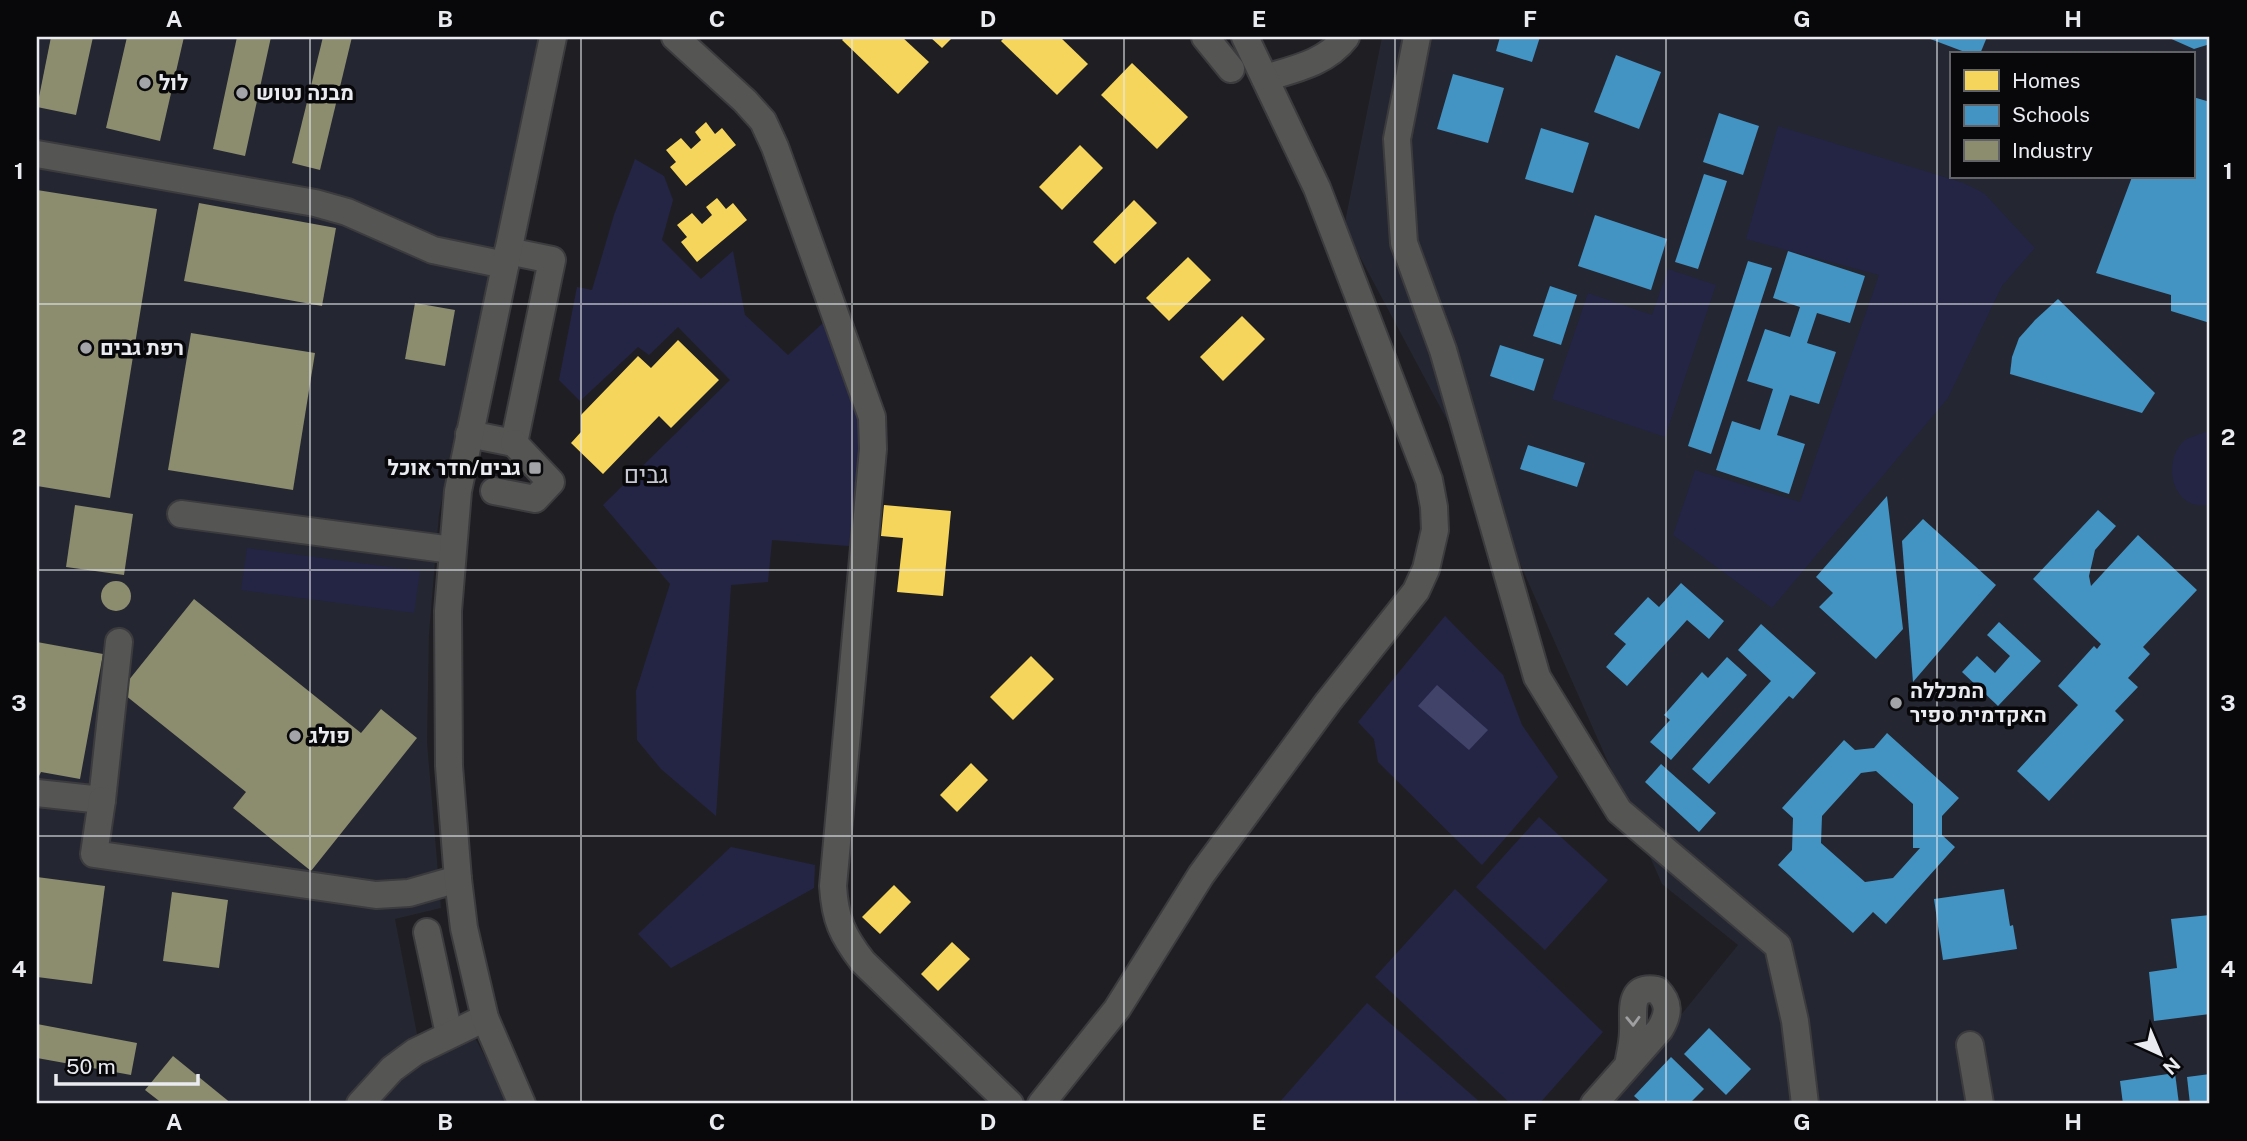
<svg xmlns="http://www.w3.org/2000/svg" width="2247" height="1141" font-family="'Public Sans',Heebo,sans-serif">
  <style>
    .built { fill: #242631; fill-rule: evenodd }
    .green { fill: #242545 }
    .water { fill: #414369 }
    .homes { fill: #f6d55c }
    .schools { fill: #4393c3; fill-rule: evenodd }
    .industry { fill: #8c8c6e }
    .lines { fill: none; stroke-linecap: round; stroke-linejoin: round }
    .minor-casing { stroke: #3c3c3f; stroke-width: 30 }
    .minor { stroke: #555554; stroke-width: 26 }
    .oneway { stroke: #a0a0a2 }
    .grid { fill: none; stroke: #eaebf0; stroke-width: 2; stroke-opacity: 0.55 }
    .poi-dot { fill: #a3a4a8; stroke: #08080b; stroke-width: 2.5 }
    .labels { text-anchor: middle; stroke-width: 7; stroke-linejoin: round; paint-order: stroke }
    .poi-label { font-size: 21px; font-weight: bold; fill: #eaebf0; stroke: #08080b; text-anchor: start }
    .quarter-label { font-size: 24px; fill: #c7c8d2; stroke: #08080b }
    .neatline { fill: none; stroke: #eaebf0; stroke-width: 2.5 }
    .grid-label { font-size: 23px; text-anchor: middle; font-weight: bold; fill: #eaebf0 }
  </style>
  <rect width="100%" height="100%" fill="#1f1f23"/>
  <g class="built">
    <path d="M37 37H538L439 514 429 634 427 742 441 908 395 919 422 1060 473 1034 510 1104H37Z"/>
    <path d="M1382 37H2210V1104H1608L1738 945 1662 884 1501 521 1344 227ZM1951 54H2193V177H1951Z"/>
  </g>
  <g class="green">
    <path d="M1778 126 1964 183 1984 193 2035 248 2002 286 1948 398 1772 608 1673 535 1695 470 1800 502 1879 275 1746 239Z"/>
    <path d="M635 159 664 176 673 200 662 240 701 279 733 251 745 315 788 355 823 323 861 424 849 546 772 540 768 582 731 585 716 816 661 769 637 740 636 691 670 584 603 505 730 380 678 327 649 355 638 347 580 401 559 380 577 287 592 290 614 215Z"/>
    <path d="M1668 269 1716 285 1665 437 1552 399 1588 293 1652 315Z"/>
    <path d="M2205 432 2210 433V505C2203 505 2194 506 2188 502 2168 489 2167 456 2184 441 2189 437 2199 435 2205 432Z"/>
    <path d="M247 548 420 571 414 613 241 590Z"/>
    <path d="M1445 616 1503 675 1522 725 1558 777 1482 865 1378 762 1374 739 1358 722Z"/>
    <path d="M1539 817 1608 880 1545 950 1476 887Z"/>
    <path d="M731 847 815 865 814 888 671 968 638 934Z"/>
    <path d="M1455 889 1603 1032 1539 1104H1511L1375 977Z"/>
    <path d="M1367 1003 1482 1104H1278Z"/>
  </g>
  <path class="water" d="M1437 685 1488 730 1469 750 1418 706Z"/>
  <g class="homes">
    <path d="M845 37H902L929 62 898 94 842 40Z"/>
    <path d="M930 37H953L942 48Z"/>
    <path d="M1005 37H1060L1088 64 1057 95 1001 41Z"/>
    <path d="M1132 63 1188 117 1157 149 1101 95Z"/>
    <path d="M706 122 715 134 722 128 736 145 686 186 670 167 676 162 666 150 681 138 691 149 701 140 695 132Z"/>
    <path d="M1080 145 1103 168 1062 210 1039 187Z"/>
    <path d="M717 198 726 209 733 203 747 220 697 262 681 242 687 237 677 225 692 213 702 224 712 215 706 207Z"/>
    <path d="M1134 200 1157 223 1115 264 1093 242Z"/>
    <path d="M1188 257 1211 280 1169 321 1146 298Z"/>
    <path d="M1242 316 1265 339 1223 381 1200 357Z"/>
    <path d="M678 340 719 380 671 428 659 416 603 474 571 443 581 432V415L638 356 651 368Z"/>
    <path d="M884 505 951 511 943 596 897 592 903 538 881 536Z"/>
    <path d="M1031 656 1054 679 1013 720 990 697Z"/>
    <path d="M971 763 988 780 957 812 940 795Z"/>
    <path d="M894 885 911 902 880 934 862 917Z"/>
    <path d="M952 942 970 959 938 991 921 974Z"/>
  </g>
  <g class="schools">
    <path d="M1500 37H1540L1532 62 1496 51Z"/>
    <path d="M1925 37H1987L1980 54H1970Z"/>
    <path d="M2167 37H2210V44L2194 49Z"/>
    <path d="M1616 55 1661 72 1639 129 1594 112Z"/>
    <path d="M1453 74 1504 88 1488 143 1437 129Z"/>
    <path d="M2193 97 2210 102V323L2171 311V295L2096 273 2132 177H2193Z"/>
    <path d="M1719 113 1759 126 1743 175 1703 162Z"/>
    <path d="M1541 128 1589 143 1573 193 1525 179Z"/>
    <path d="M1704 174 1727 181 1698 269 1675 262Z"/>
    <path d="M1595 215 1667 239 1651 290 1578 266Z"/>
    <path d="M1788 251 1865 276 1850 323 1817 313 1807 343 1836 352 1819 404 1790 395 1777 435 1805 444 1789 494 1716 470 1732 421 1760 430 1773 389 1747 381 1765 329 1790 337 1800 307 1773 298Z"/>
    <path d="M1748 261 1772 268 1711 454 1688 446Z"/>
    <path d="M1550 286 1577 295 1561 345 1533 336Z"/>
    <path d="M2058 299 2155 393 2142 413 2010 374 2012 357 2019 338 2035 320Z"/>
    <path d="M1500 345 1544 359 1534 391 1490 376Z"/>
    <path d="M1528 445 1585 463 1577 487 1520 469Z"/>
    <path d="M1887 496 1903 629 1876 659 1819 607 1833 593 1816 577Z"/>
    <path d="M2098 510 2116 526 2095 550 2089 576 2091 586 2138 535 2197 590 2143 647 2150 654 2128 678 2138 687 2115 711 2124 720 2049 801 2017 771 2078 705 2058 686 2094 646 2097 649 2101 644 2033 579Z"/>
    <path d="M1923 519 1996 585 1913 682 1902 541Z"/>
    <path d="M1681 583 1724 621 1709 639 1687 620 1627 686 1606 667 1626 644 1614 634 1648 597 1659 607Z"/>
    <path d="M1999 622 2041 661 1998 706 1962 672 1977 656 1995 673 2010 656 1987 635Z"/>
    <path d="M1761 624 1816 673 1793 699 1789 696 1709 784 1692 769 1771 681 1738 650Z"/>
    <path d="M1727 657 1747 675 1671 760 1650 742 1670 720 1664 715 1702 672 1708 678Z"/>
    <path d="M1887 733 1959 798 1942 816V835L1955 847 1886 924 1873 912 1853 933 1778 865 1792 850 1793 818 1782 808 1844 740 1855 750 1874 748ZM1876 771 1913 804V848H1920L1893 878 1865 882 1821 843 1822 816 1861 773Z"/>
    <path d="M1661 764 1716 813 1699 832 1645 782Z"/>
    <path d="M2004 889 2010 926 2013 925 2017 949 1943 960 1934 899Z"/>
    <path d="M2210 915V1014L2154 1021 2149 972 2177 968 2171 919Z"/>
    <path d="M1709 1028 1751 1069 1726 1095 1684 1054Z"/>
    <path d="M1671 1057 1704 1089 1689 1104H1643L1634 1096Z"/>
    <path d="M2175 1073 2179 1104H2123L2120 1081Z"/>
    <path d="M2210 1074V1104H2190L2187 1077Z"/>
  </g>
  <g class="industry">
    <path d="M51 37H93L76 115 37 107Z"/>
    <path d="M127 37H184L160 141 106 128Z"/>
    <path d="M237 37H271L245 156 213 149Z"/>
    <path d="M323 37H352L320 170 292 163Z"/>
    <path d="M37 190 157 209 110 498 37 486Z"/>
    <path d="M199 203 336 228 322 306 184 281Z"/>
    <path d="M415 303 455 310 445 366 405 359Z"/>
    <path d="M191 333 315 353 293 490 168 470Z"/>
    <path d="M75 505 133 514 124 575 66 567Z"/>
    <circle cx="116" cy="596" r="15"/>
    <path d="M194 599 361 733 381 709 417 738 311 871 233 808 246 792 120 691Z"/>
    <path d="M37 642 103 654 80 779 41 772 37 780Z"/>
    <path d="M37 877 105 886 92 984 37 977Z"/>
    <path d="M172 892 228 900 219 968 163 961Z"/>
    <path d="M37 1024 137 1043 131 1075 37 1058Z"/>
    <path d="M173 1056 232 1104H163L145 1090Z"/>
  </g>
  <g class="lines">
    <defs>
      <g id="minor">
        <path d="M675 37 745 101 763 121 775 147 872 417 873 449 833 886C835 919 842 935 863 962L1010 1104"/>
        <path d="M1205 37 1231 69"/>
        <path d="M1417 37 1397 139 1404 243 1443 350 1537 677 1619 811 1778 946 1795 1021 1805 1104"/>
        <path d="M1265 78C1295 69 1326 63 1346 37"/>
        <path d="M37 154 315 203 347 212 433 250 505 265"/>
        <path d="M469 434 514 443 552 260 508 251"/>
        <path d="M494 491 535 499 551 482 514 443"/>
        <path d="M181 514 452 550"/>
        <path d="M37 793 102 800 119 642"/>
        <path d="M102 800 94 854 376 895 409 893 458 879"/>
        <path d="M427 932 449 1034"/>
        <path d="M1970 1045 1980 1104"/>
        <path d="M360 1104 392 1069 415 1052 485 1018"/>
        <path d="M522 1104 485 1018 464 928 458 879 449 766 448 611 458 491 553 37"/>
        <path d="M1041 1104 1117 1009 1201 875 1328 702 1416 591 1426 569 1435 530 1434 507 1429 480 1317 188 1245 37"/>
        <path d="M1594 1104 1660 1029C1669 1014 1670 1003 1657 990 1627 985 1634 1012 1633 1031 1633 1042 1630 1054 1628 1065"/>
      </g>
    </defs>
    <use href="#minor" class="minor-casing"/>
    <use href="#minor" class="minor"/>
  </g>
  <defs><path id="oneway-chevron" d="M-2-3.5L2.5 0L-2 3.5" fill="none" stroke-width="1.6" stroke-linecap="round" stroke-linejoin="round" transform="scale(1.75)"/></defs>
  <use class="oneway" href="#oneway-chevron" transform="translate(1633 1021) rotate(88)"/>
  <path class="grid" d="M310 37V1104M581 37V1104M852 37V1104M1124 37V1104M1395 37V1104M1666 37V1104M1937 37V1104M37 304H2210M37 570H2210M37 836H2210"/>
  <g class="poi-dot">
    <circle cx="145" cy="83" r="7"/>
    <circle cx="242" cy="93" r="7"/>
    <circle cx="86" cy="348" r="7"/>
    <rect x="528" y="461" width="14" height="14" rx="3.5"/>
    <circle cx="1896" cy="703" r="7"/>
    <circle cx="295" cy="736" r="7"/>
  </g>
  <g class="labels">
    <g class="poi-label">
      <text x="159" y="90">לול</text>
      <text x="256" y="100">מבנה נטוש</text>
      <text x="100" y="355">רפת גבים</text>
      <text x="521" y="475" text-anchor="end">גבים/חדר אוכל</text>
      <text x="1910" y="698">המכללה<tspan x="1910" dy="24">האקדמית ספיר</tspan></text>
      <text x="309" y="743">פולג</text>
    </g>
    <g class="quarter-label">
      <text x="646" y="483">גבים</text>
    </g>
  </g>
  <rect width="2247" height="1141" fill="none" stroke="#08080b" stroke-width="77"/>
  <rect x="1950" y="52" width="245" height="126" fill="#08080b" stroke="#626367" stroke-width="2"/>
  <rect x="1964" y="70" width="35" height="21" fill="#f6d55c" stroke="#626367" stroke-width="2"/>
  <text x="2012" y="88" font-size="21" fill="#eaebf0">Homes</text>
  <rect x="1964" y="105" width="35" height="21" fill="#4393c3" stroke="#626367" stroke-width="2"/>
  <text x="2012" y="122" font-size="21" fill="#eaebf0">Schools</text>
  <rect x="1964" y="140" width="35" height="21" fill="#8c8c6e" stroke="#626367" stroke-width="2"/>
  <text x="2012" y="158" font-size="21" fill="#eaebf0">Industry</text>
  <g transform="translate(2160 1054) rotate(136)" stroke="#08080b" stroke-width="5" paint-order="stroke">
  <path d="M0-5L12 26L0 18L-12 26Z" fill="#eaebf0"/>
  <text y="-10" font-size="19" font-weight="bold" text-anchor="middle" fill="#eaebf0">N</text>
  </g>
  <path d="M56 1074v10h142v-10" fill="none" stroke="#eaebf0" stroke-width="3.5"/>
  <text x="66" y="1074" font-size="21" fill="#eaebf0" stroke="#08080b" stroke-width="5" paint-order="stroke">50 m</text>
  <rect x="38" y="38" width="2170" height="1064" class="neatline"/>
  <g class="grid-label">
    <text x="174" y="27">A</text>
    <text x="445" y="27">B</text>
    <text x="717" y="27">C</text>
    <text x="988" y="27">D</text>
    <text x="1259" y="27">E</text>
    <text x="1530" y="27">F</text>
    <text x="1802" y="27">G</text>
    <text x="2073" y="27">H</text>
    <text x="19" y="179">1</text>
    <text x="2228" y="179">1</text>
    <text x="19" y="445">2</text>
    <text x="2228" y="445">2</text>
    <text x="19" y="711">3</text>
    <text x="2228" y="711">3</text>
    <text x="19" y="977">4</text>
    <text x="2228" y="977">4</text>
    <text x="174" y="1130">A</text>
    <text x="445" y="1130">B</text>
    <text x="717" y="1130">C</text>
    <text x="988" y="1130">D</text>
    <text x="1259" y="1130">E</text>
    <text x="1530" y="1130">F</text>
    <text x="1802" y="1130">G</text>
    <text x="2073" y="1130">H</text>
  </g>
</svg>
